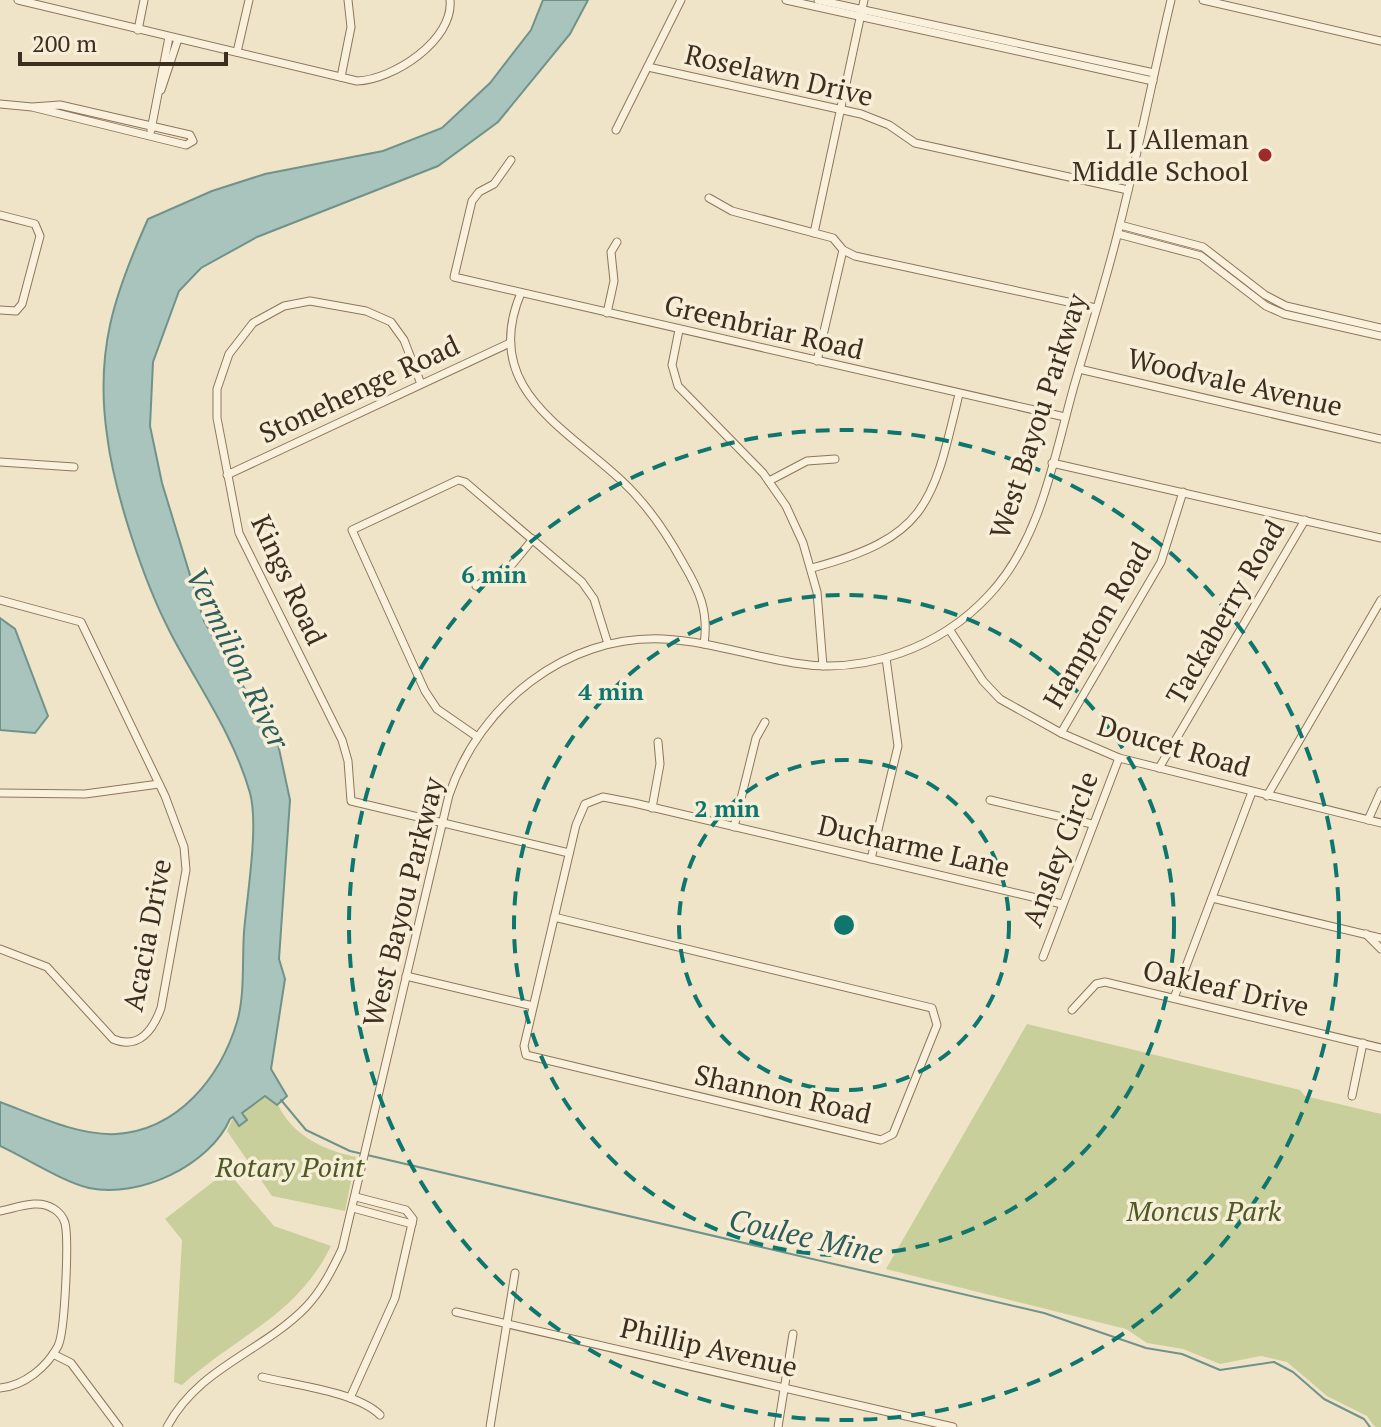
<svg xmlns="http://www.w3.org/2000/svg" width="1381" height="1427" font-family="'PT Serif',serif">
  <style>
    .green { fill: #c9cf9b }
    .water { fill: #a9c4bc; stroke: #6f938a; stroke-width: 2 }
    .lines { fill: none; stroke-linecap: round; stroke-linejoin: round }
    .stream { stroke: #6f938a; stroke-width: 2 }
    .minor-casing { stroke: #8d765c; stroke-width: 9 }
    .minor { stroke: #faf1dc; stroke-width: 7 }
    .ring { fill: none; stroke: #0f766e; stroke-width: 4; stroke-dasharray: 14 10 }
    .poi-dot { fill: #9e2a2b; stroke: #f7eed8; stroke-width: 3 }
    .labels { text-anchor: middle; stroke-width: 7; stroke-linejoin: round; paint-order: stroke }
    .street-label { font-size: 28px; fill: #3d2e20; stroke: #f7eed8 }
    .poi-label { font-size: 28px; fill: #3d2e20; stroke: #f7eed8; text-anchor: end }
    .park-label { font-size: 28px; font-style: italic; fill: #4d5a26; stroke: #f7eed8 }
    .water-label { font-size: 30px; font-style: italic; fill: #2f5d5a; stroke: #f7eed8 }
    .centre { fill: #0f766e; stroke: #f7eed8; stroke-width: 4 }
    .ring-label { font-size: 24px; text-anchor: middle; font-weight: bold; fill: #0f766e; stroke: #f7eed8; stroke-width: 7; stroke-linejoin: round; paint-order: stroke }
  </style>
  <rect width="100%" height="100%" fill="#f0e4c8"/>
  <g class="green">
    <path d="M1027 1024 1300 1090 1305 1096 1381 1114V1427H1375L1367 1416 1327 1396 1287 1362 1261 1356 1220 1364 1183 1349 1147 1343 1126 1329 886 1269Z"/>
    <path d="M265 1093 275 1098C289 1134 320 1149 356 1157L345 1211 272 1196 227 1131 232 1120Z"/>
    <path d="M227 1171 274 1226 331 1246C296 1317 238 1334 182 1385L174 1382 182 1240 165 1219Z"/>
  </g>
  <g class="water">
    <path d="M543 0H588L570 34 498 122 438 166 257 237 201 268 179 291 153 362 150 426 162 483 204 621 278 744 290 800 279 959 285 979 271 1069 287 1096 277 1105 265 1096 242 1113 247 1120 239 1126 233 1117 230 1119C210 1165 139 1199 89 1188 63 1182 26 1158 0 1146V1102C35 1115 78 1136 116 1134 178 1130 220 1078 237 1022 245 995 242 960 244 932 247 895 259 826 250 793 233 733 197 685 169 630 143 579 114 492 107 435 95 351 114 295 148 219L212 191 265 174 383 151 442 128 490 83 531 30Z"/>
    <path d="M0 618 15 629 48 716 35 733 0 730Z"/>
  </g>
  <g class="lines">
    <path class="stream" d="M281 1100 306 1130 350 1151 1044 1313 1146 1348 1182 1354 1220 1370 1274 1362 1293 1372 1324 1399 1364 1419 1370 1427"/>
    <defs>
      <g id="minor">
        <path d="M18 0 357 81C393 80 454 40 450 0"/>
        <path d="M786 0 1153 81"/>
        <path d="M818 0 1154 73"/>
        <path d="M1203 0 1381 41"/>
        <path d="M138 30 144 0"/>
        <path d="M237 52 249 0"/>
        <path d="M648 67 861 114 889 125 915 143 1128 190"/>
        <path d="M341 77 351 27 348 0"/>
        <path d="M161 90 178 39"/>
        <path d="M0 104 32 107 186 145 193 141 190 135 60 105 32 107"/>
        <path d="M151 130 169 37"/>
        <path d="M616 130 681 0"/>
        <path d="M511 160 494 184 479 192 472 201 454 277 1065 417"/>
        <path d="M709 198 732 211 833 238 843 250 855 256 1096 308"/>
        <path d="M0 215 35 224 40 236 22 304 16 311 0 310"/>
        <path d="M1120 225 1203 247 1265 295 1286 306 1381 328"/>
        <path d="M814 233 864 0"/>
        <path d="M1118 234 1201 256 1266 306 1284 314 1381 336"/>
        <path d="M521 293C481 387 563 426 621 480 647 504 666 532 683 563 699 590 709 611 704 644"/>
        <path d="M607 313 614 281 611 252 617 242"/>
        <path d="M679 330 672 365 678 386 763 473 786 506 803 543 817 592 823 666"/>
        <path d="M817 361 843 250"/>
        <path d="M1079 369 1381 439"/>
        <path d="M421 384 404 340 391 322 366 311 310 301 284 306 253 323 229 354 217 389V418L239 533 342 740 348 761 351 801 569 853"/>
        <path d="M0 462 74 467"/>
        <path d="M1052 463 1381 538"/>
        <path d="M227 475 510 343"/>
        <path d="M769 481 807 461 835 459"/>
        <path d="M812 568C928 537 933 503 959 394"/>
        <path d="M476 586 510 567 533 539"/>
        <path d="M0 600 81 622 165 796 184 847 186 870 161 1008C153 1030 139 1050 113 1039L47 967 0 949"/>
        <path d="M949 629 983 681 1000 699 1061 733 1119 758 1381 823"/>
        <path d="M1061 733 1161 562 1183 492"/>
        <path d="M476 736 437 709 425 691 352 530 458 480 465 482 582 582 594 599 608 644"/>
        <path d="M1159 768 1305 520"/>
        <path d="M0 793 85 794 159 784"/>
        <path d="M1267 796 1381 600"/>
        <path d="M990 800 1092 824"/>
        <path d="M652 808 660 764 658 742"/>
        <path d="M1368 820 1381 791"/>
        <path d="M734 827 756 738 765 722"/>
        <path d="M871 859 898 746 886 658"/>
        <path d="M1212 898 1381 938"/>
        <path d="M554 917 932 1008 937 1025 893 1134 881 1140 526 1055 524 1046 576 825 585 804 603 797 634 803 1062 904"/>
        <path d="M1366 934 1381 949"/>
        <path d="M1043 957 1119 758"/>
        <path d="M406 976 533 1006"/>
        <path d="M1174 998 1252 792"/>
        <path d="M1072 1010 1096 984 1105 982 1381 1048"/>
        <path d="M1352 1096 1363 1043"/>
        <path d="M353 1208 412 1224"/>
        <path d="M0 1211C17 1208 38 1198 54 1209 59 1212 63 1217 65 1223 69 1240 65 1332 58 1346 47 1367 24 1386 0 1388"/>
        <path d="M456 1312 953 1427"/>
        <path d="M53 1354 71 1363 119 1427"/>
        <path d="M262 1377C295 1385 357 1392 380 1415"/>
        <path d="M350 1398 395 1298 413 1219 406 1210 356 1197"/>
        <path d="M167 1427C199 1367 261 1353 306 1307 322 1290 332 1270 342 1249L449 795C480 704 565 635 663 639 708 641 750 656 794 663 865 675 940 648 989 595 1041 540 1054 457 1074 386 1089 334 1106 281 1119 228 1138 153 1153 76 1171 0"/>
        <path d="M490 1427 515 1273"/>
        <path d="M778 1427 793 1334"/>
      </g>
    </defs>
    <use href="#minor" class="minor-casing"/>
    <use href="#minor" class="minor"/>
  </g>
  <g class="ring">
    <circle cx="844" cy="925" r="165"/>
    <circle cx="844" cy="925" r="330"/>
    <circle cx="844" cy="925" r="495"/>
  </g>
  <circle class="poi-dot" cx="1265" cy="155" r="8"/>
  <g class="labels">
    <g class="street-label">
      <text transform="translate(779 75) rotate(13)" y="10">Roselawn Drive</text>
      <text transform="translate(764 327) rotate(13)" y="10">Greenbriar Road</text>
      <text transform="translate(1235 382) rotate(13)" y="10">Woodvale Avenue</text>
      <text transform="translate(359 389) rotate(-25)" y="10">Stonehenge Road</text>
      <text transform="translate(1038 416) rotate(-72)" y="10">West Bayou Parkway</text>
      <text transform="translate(289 580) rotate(65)" y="10">Kings Road</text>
      <text transform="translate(1225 612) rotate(-60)" y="10">Tackaberry Road</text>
      <text transform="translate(1097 625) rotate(-60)" y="10">Hampton Road</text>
      <text transform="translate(1174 746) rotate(16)" y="10">Doucet Road</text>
      <text transform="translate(914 846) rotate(13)" y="10">Ducharme Lane</text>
      <text transform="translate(1060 849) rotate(-69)" y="10">Ansley Circle</text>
      <text transform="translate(403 902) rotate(-76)" y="10">West Bayou Parkway</text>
      <text transform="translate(147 935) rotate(-79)" y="10">Acacia Drive</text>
      <text transform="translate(1226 988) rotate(13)" y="10">Oakleaf Drive</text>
      <text transform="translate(783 1094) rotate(13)" y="10">Shannon Road</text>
      <text transform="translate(709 1347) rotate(13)" y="10">Phillip Avenue</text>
    </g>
    <g class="poi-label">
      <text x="1249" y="149">L J Alleman<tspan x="1249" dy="32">Middle School</tspan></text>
    </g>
    <g class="park-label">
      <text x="290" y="1177">Rotary Point</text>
      <text x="1204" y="1221">Moncus Park</text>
    </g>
    <g class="water-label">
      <text transform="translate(237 658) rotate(64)" y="10">Vermilion River</text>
      <text transform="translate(806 1237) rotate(13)" y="10">Coulee Mine</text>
    </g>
  </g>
  <circle cx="844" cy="925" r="12" class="centre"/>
  <g class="ring-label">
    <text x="494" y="583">6 min</text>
    <text x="611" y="700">4 min</text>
    <text x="727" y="817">2 min</text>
  </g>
  <path d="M20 52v12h206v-12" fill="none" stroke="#3d2e20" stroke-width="4"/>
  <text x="32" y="52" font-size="24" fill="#3d2e20" stroke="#f7eed8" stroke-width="6" paint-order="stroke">200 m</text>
</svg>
